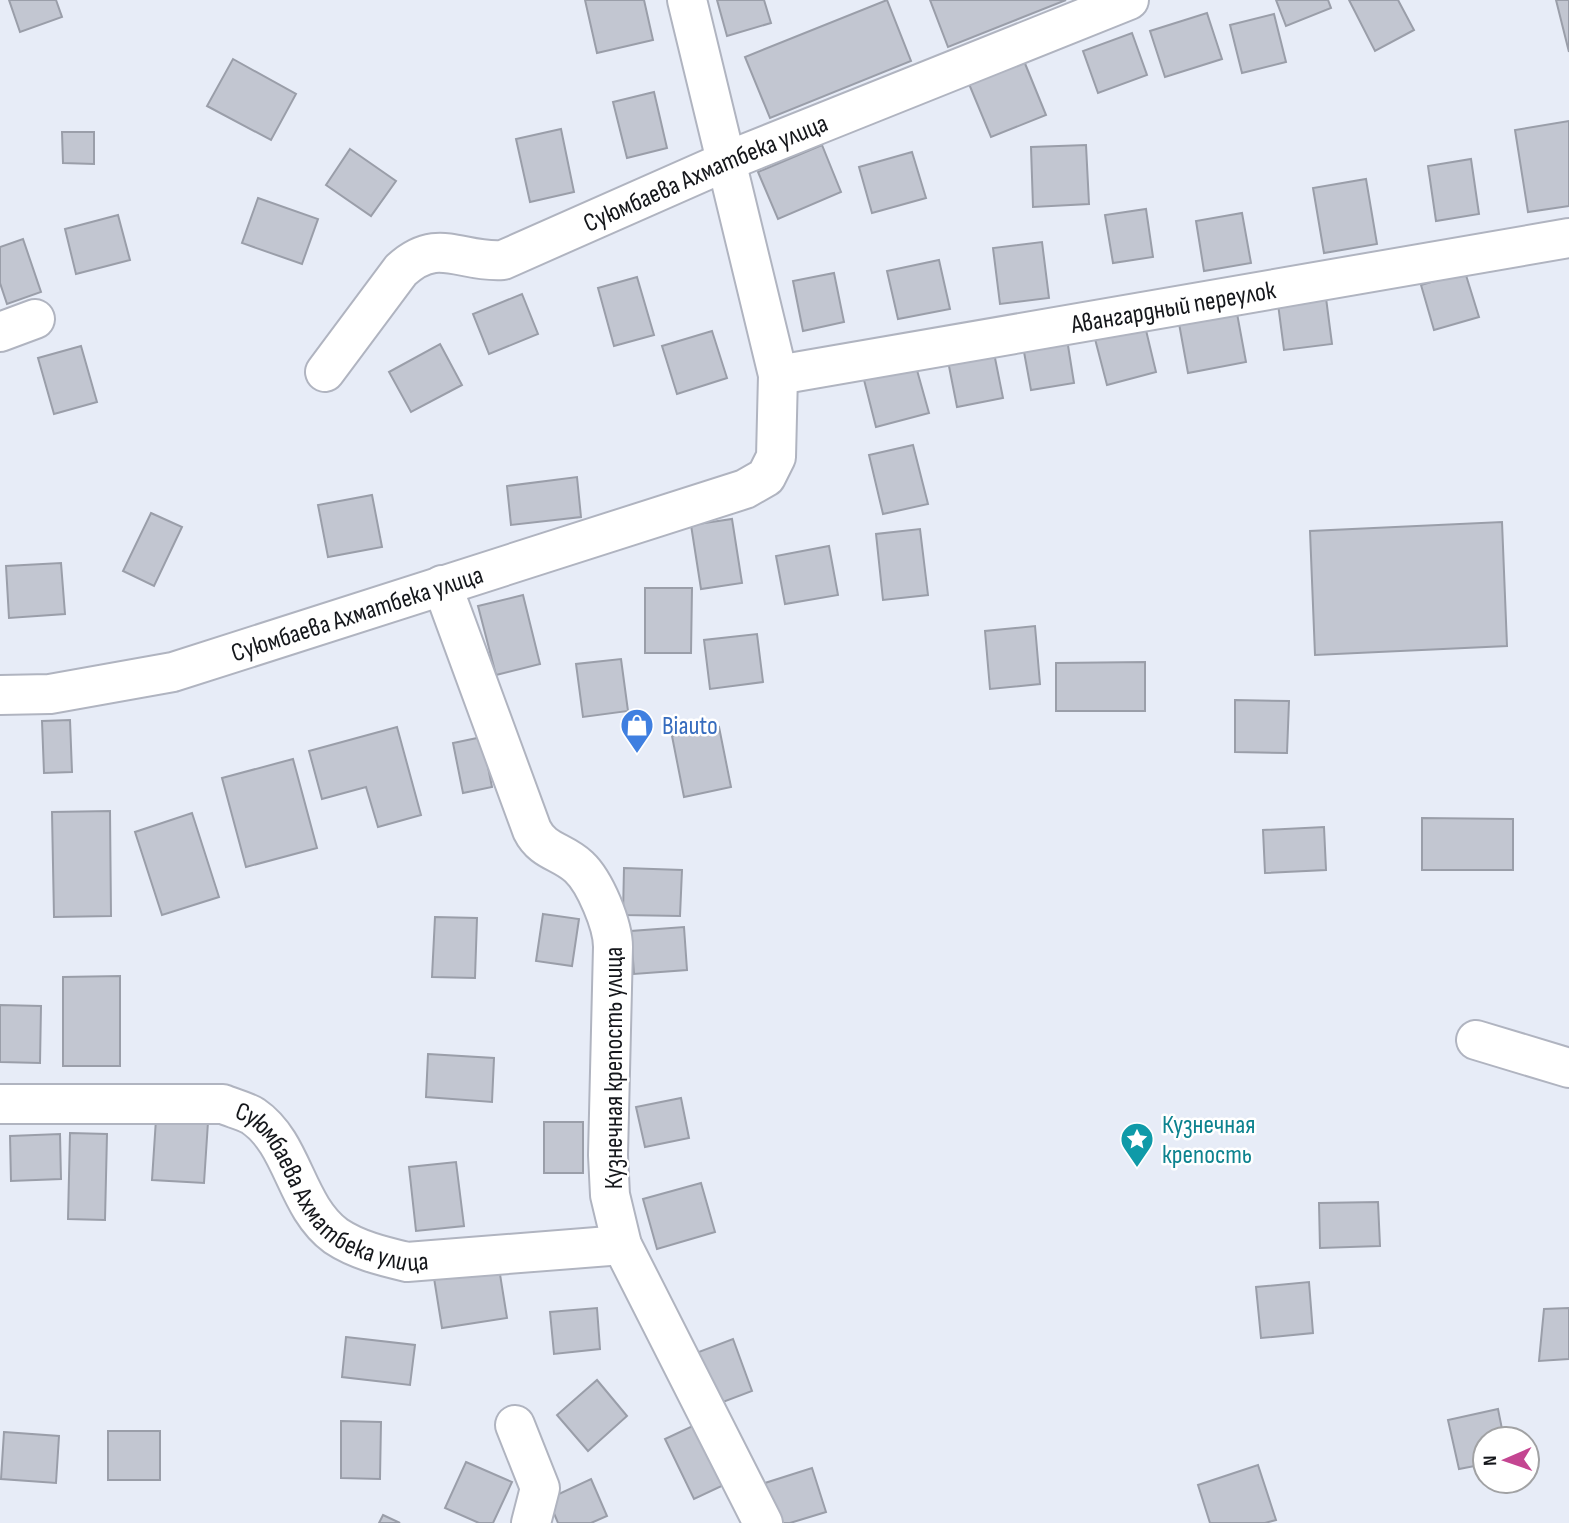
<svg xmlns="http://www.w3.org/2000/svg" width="1569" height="1523" font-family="'Sofia Sans Condensed',sans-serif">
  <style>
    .building { fill: #c2c6d1; stroke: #9a9ea9; stroke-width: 2 }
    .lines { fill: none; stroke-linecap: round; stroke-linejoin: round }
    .minor-casing { stroke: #b0b4c0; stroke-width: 42 }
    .minor { stroke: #fff; stroke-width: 38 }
    .labels { text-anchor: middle; stroke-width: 5; stroke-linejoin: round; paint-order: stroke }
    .street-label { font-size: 26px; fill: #15171b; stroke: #fff }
    .shop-label { font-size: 26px; fill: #366cbe; stroke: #fff; text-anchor: start }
    .culture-label { font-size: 26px; fill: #0d838f; stroke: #fff; text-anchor: start }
  </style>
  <rect width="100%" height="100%" fill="#e7ecf7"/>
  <g class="building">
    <path d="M9 0H56L62 17 20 32Z"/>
    <path d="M585 0H644L653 40 597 53Z"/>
    <path d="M717 0H764L771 23 727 36Z"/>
    <path d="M887 0 911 61 770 118 745 57Z"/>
    <path d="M930 0H1066L948 47Z"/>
    <path d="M1276 0H1328L1331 8 1286 26Z"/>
    <path d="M1349 0H1398L1414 30 1375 51Z"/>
    <path d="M1556 0H1569V52Z"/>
    <path d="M1207 13 1222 59 1165 77 1150 31Z"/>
    <path d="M1274 14 1286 62 1242 73 1230 25Z"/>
    <path d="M1132 33 1147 75 1098 93 1083 51Z"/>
    <path d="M233 59 296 94 271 140 207 106Z"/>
    <path d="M1024 61 1046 115 991 137 969 84Z"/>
    <path d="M654 92 667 148 627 158 613 102Z"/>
    <path d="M1569 121V206L1528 212 1515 130Z"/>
    <path d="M561 129 574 192 530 202 516 139Z"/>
    <path d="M62 132H94V164L63 163Z"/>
    <path d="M822 145 841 192 778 219 758 172Z"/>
    <path d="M1086 145 1089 204 1033 207 1031 147Z"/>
    <path d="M350 149 396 181 371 216 326 185Z"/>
    <path d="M912 152 926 198 872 213 859 167Z"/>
    <path d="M1471 159 1479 214 1436 221 1428 166Z"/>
    <path d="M1366 179 1377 244 1324 253 1313 188Z"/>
    <path d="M258 198 318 219 302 264 242 243Z"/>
    <path d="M1146 209 1153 257 1113 263 1105 215Z"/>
    <path d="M1242 213 1251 263 1204 271 1196 221Z"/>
    <path d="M118 215 130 260 76 274 65 229Z"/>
    <path d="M23 239 41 292 7 304 0 283V247Z"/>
    <path d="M1042 242 1049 298 1000 304 993 248Z"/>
    <path d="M939 260 950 309 898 319 887 271Z"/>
    <path d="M1465 272 1479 317 1434 330 1421 285Z"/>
    <path d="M834 273 844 322 803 331 793 281Z"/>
    <path d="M637 277 654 335 614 346 598 288Z"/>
    <path d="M522 294 538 334 489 354 473 314Z"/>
    <path d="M1326 298 1332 344 1284 350 1278 304Z"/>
    <path d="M1236 308 1246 362 1188 373 1178 318Z"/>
    <path d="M1145 326 1156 372 1107 385 1095 339Z"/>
    <path d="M712 331 727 378 677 394 662 346Z"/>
    <path d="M1066 333 1074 383 1031 390 1022 341Z"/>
    <path d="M440 344 462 385 411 412 389 372Z"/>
    <path d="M81 346 97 402 54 414 38 358Z"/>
    <path d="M993 348 1003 398 957 407 947 356Z"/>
    <path d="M915 363 929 413 876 427 863 376Z"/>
    <path d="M913 445 928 504 883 514 869 455Z"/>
    <path d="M577 477 581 517 511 525 507 486Z"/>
    <path d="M372 495 382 547 328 557 318 505Z"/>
    <path d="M151 513 182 527 154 586 123 571Z"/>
    <path d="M732 519 742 583 701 589 691 525Z"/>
    <path d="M1502 522 1507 646 1315 655 1310 531Z"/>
    <path d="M920 529 928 595 883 600 876 534Z"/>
    <path d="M829 546 838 595 785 604 776 556Z"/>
    <path d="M61 563 65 614 9 618 6 566Z"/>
    <path d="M645 588H692L691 653H645Z"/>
    <path d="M523 595 540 664 496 675 478 606Z"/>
    <path d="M1035 626 1040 684 990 689 985 631Z"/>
    <path d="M757 634 763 682 710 689 704 640Z"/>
    <path d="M621 659 628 711 583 717 576 664Z"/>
    <path d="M1145 662V711H1056V663Z"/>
    <path d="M1235 700 1289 701 1287 753 1235 752Z"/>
    <path d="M70 720 72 772 44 773 42 721Z"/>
    <path d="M397 727 421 815 378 827 366 787 322 799 309 751Z"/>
    <path d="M719 727 731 787 684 797 672 736Z"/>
    <path d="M482 737 492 787 463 793 453 743Z"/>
    <path d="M293 759 317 848 246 867 222 778Z"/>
    <path d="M110 811 111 916 54 917 52 812Z"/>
    <path d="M192 813 219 897 162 915 135 832Z"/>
    <path d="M1422 818 1513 819V870H1422Z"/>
    <path d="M1324 827 1326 870 1265 873 1263 830Z"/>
    <path d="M624 868 682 870 680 916 623 915Z"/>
    <path d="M543 914 579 919 572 966 536 961Z"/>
    <path d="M435 917 477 918 475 978 432 977Z"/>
    <path d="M684 927 687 970 634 974 631 931Z"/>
    <path d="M120 976V1066H63V977Z"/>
    <path d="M0 1005 41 1006 40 1063 0 1062Z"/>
    <path d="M428 1054 494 1058 492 1102 426 1097Z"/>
    <path d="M681 1098 689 1138 645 1147 636 1107Z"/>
    <path d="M156 1119 208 1122 204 1183 152 1180Z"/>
    <rect x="544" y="1122" width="39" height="51"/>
    <path d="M70 1133 107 1134 105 1220 68 1219Z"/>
    <path d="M60 1134 61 1179 11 1181 10 1136Z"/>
    <path d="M456 1162 464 1226 416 1231 409 1167Z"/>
    <path d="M701 1183 715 1232 657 1249 643 1199Z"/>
    <path d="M1378 1202 1380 1246 1320 1248 1319 1203Z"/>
    <path d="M499 1268 507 1318 442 1328 434 1278Z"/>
    <path d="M1309 1282 1313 1333 1261 1338 1256 1287Z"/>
    <path d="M597 1308 600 1349 554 1354 550 1312Z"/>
    <path d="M1569 1308V1359L1539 1361 1544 1309Z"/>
    <path d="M346 1337 415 1345 410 1385 342 1377Z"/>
    <path d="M733 1339 752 1391 715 1405 696 1353Z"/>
    <path d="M597 1380 627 1416 588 1451 557 1415Z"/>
    <path d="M1498 1409 1504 1439H1485V1464L1459 1469 1448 1420Z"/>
    <path d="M341 1421 381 1422 380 1479 341 1478Z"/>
    <path d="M699 1423 728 1483 694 1499 665 1439Z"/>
    <rect x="108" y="1431" width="52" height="49"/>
    <path d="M4 1432 59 1436 56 1483 1 1479Z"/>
    <path d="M466 1462 512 1482 493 1523H479L445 1508Z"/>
    <path d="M1258 1465 1276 1520 1265 1523H1210L1198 1485Z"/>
    <path d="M812 1468 826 1512 790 1523H778L765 1483Z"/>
    <path d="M591 1479 607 1516 591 1523H558L548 1499Z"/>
    <path d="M383 1515 400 1523H379Z"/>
  </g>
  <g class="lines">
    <defs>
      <g id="minor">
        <path d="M0 332 35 319"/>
        <path id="s1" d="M325 372 401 270C438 236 460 263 503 260L727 161 1129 0"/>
        <path id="s2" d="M778 375 1569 238"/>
        <path d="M442 585 532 830C543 852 562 851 579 867 595 882 613 925 613 947L608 1155 610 1195 622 1245 763 1523"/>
        <path id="s3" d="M0 695 50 694 173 672 745 489 766 477 776 457 778 375 687 0"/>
        <path d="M1476 1040 1569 1068"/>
        <path id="s4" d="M0 1104H223C232 1108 245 1111 253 1116 294 1144 295 1206 336 1236 357 1250 382 1256 407 1262L622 1245"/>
        <path d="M515 1425 540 1488 531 1523"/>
      </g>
    </defs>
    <use href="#minor" class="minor-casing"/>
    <use href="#minor" class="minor"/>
  </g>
  <defs>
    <symbol id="shop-pin" viewBox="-11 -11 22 30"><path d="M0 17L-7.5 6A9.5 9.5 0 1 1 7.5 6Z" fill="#3f7fe0" stroke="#fff"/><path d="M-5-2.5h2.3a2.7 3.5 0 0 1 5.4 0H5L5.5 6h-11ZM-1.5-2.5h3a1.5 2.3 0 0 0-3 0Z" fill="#fff"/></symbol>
    <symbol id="sight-pin" viewBox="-11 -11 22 30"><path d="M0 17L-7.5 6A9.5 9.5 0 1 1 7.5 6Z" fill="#0f9aa8" stroke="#fff"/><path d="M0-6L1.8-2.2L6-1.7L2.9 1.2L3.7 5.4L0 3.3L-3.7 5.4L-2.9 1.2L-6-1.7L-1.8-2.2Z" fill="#fff"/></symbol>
  </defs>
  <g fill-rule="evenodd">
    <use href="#shop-pin" x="618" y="706" width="38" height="52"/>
    <use href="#sight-pin" x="1118" y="1120" width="38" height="52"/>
  </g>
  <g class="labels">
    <g class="street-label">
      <text dy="9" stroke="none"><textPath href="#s1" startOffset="455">Суюмбаева Ахматбека улица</textPath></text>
      <text dy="9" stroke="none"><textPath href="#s2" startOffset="401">Авангардный переулок</textPath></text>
      <text dy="9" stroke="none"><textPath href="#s3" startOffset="368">Суюмбаева Ахматбека улица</textPath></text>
      <text transform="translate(613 1068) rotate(-90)" y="9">Кузнечная крепость улица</text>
      <text dy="9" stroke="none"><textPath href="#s4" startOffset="369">Суюмбаева Ахматбека улица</textPath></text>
    </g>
    <g class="shop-label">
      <text x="662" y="734">Biauto</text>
    </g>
    <g class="culture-label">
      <text x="1162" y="1133">Кузнечная<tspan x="1162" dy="30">крепость</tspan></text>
    </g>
  </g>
  <g transform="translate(1506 1460) rotate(268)"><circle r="33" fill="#ffffff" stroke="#a1a2a4" stroke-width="2"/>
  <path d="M0-5L12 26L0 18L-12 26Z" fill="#c44591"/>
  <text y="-10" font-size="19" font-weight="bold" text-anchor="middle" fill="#15171b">N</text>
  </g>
</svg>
